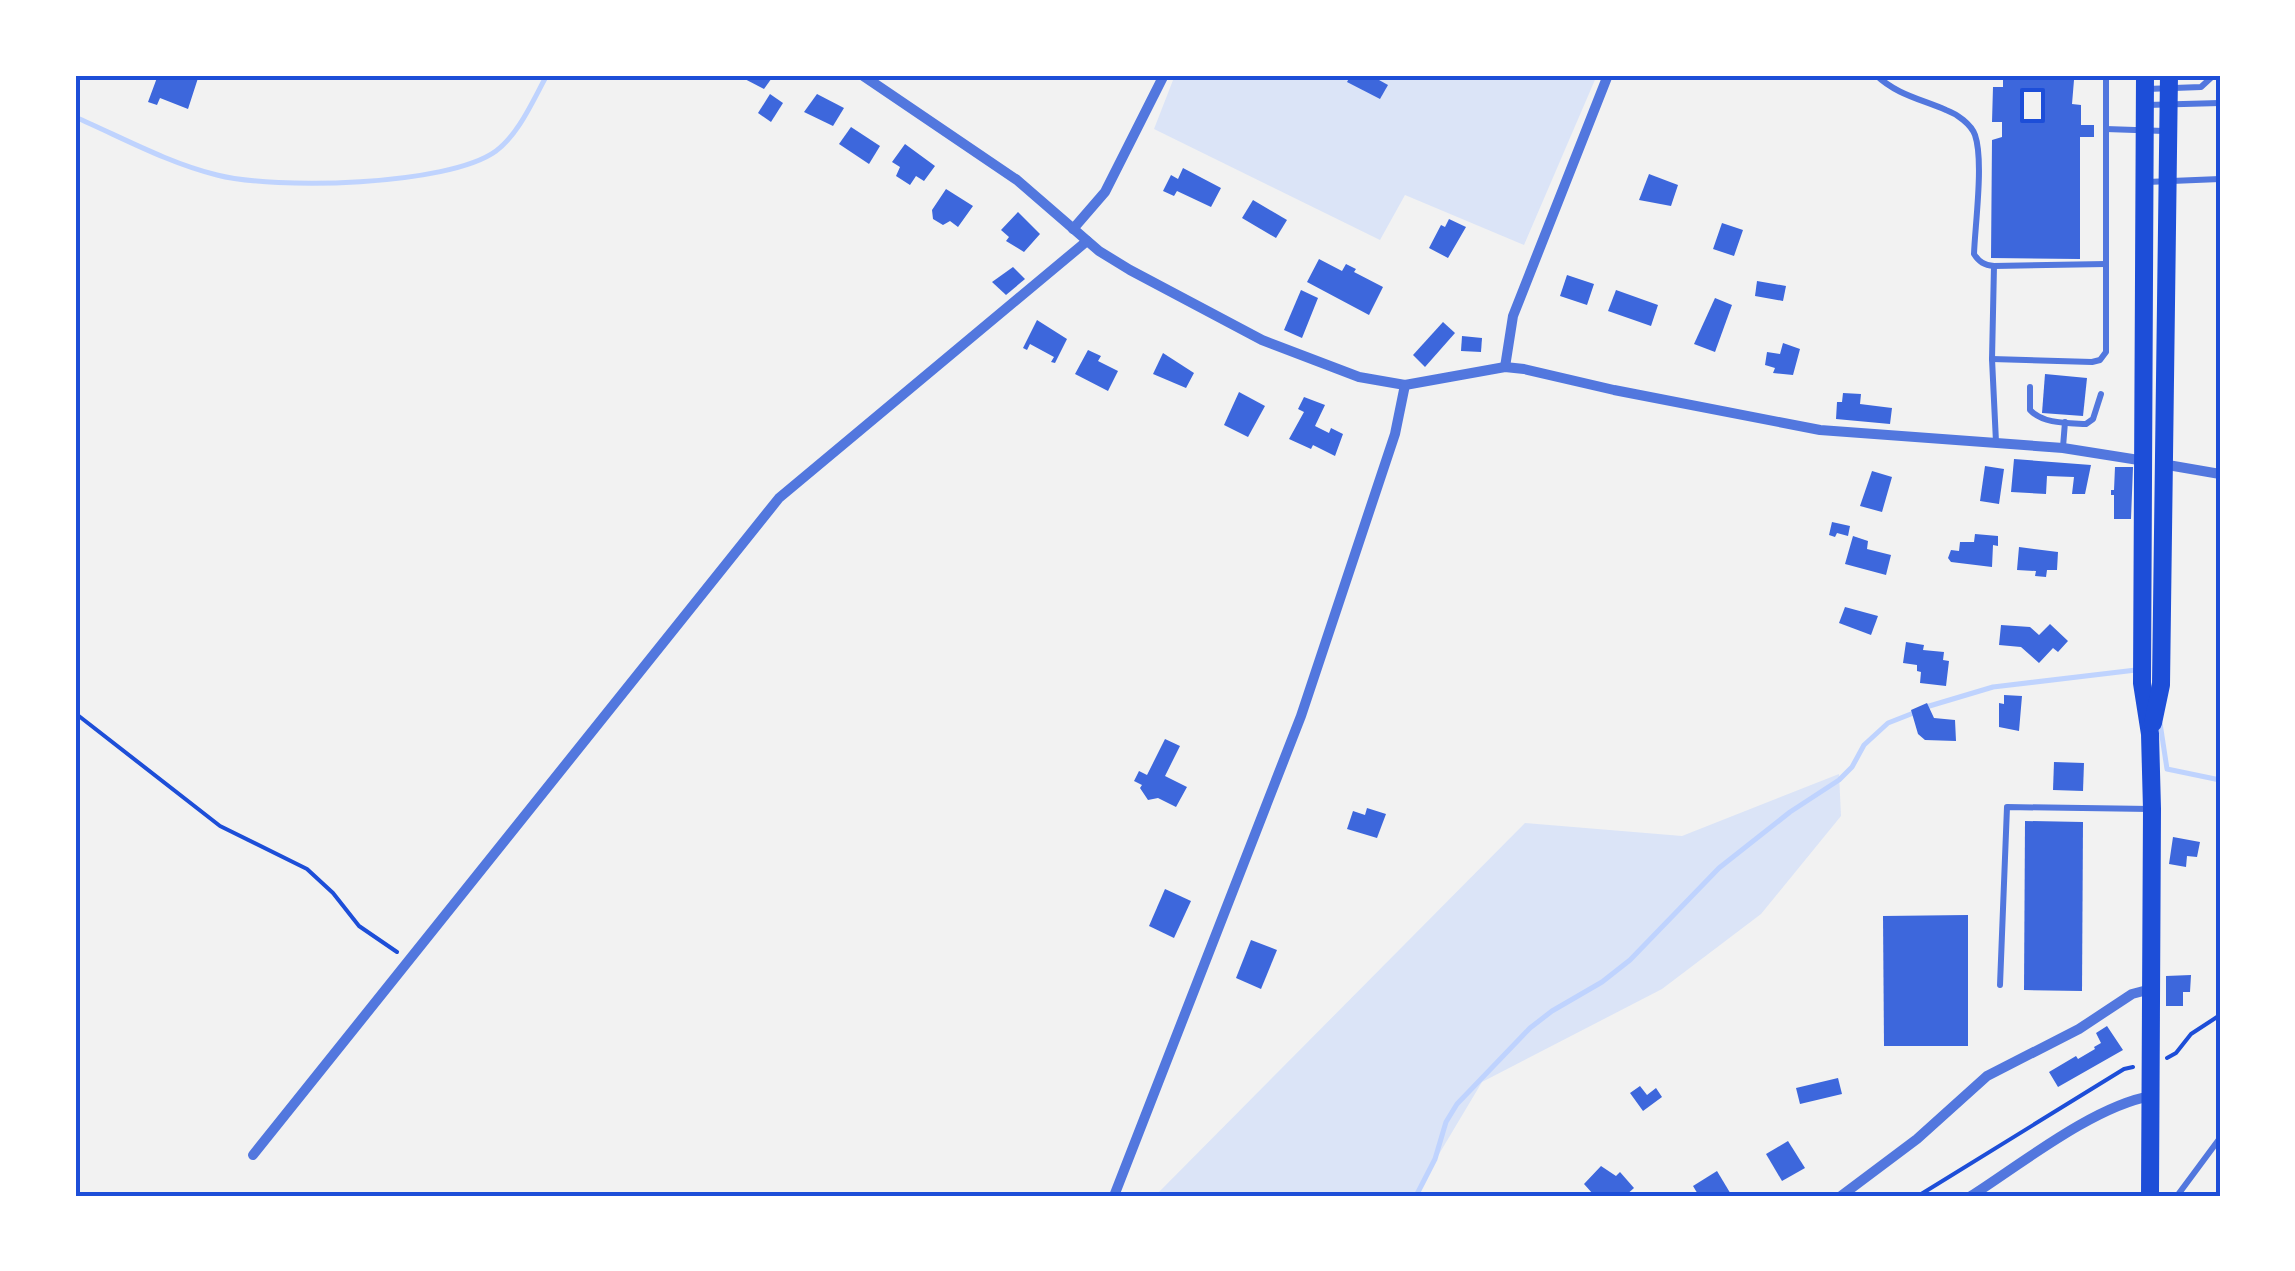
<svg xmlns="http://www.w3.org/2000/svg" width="2295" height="1271" font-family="'Roboto Serif',serif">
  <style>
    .green { fill: #dbe4f7 }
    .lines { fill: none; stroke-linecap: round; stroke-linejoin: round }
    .stream { stroke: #bfd3fe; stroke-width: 5 }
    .building { fill: #3d67dc; fill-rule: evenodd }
    .path { stroke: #1d4ed8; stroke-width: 4 }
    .service { stroke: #5277de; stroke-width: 6 }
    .minor { stroke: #5277de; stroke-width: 10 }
    .primary { stroke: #1d4ed8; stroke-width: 18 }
    .neatline { fill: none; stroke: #1d4ed8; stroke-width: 4 }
  </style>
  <rect width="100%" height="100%" fill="#f2f2f2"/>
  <g class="green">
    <path d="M1175 75H1597L1524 245 1405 195 1380 240 1154 129Z"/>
    <path d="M1839 774 1841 816 1761 914 1662 989 1482 1082 1414 1196H1155L1525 823 1682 836Z"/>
  </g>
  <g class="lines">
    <g class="stream">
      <path d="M75 117C121 137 168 163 217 175 275 190 448 186 496 151 519 134 533 100 547 75"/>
      <path d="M1926 707 1993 687 2136 670"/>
      <path d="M2160 723 2167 769 2220 780"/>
      <path d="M1416 1196 1435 1159 1446 1122 1457 1104 1530 1028 1552 1011 1602 982 1630 960 1719 868 1790 812 1839 780 1852 767 1864 745 1888 723 1916 712"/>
    </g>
  </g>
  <g class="building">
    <path d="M158 75H199L188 109 160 98 157 105 148 102Z"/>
    <path d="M737 75H774L764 89Z"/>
    <path d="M1351 75H1370L1388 85 1380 99 1347 82Z"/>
    <path d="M1928 75H2069L2074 80 2072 104 2081 105V125H2094V137H2080V259L1991 258 1992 140 2002 137V122H1992L1993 87H2003V79L1928 78ZM2022 90H2043V121H2022Z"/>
    <path d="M770 94 783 103 771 122 758 113Z"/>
    <path d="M817 94 844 108 833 126 804 112Z"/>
    <path d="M851 127 880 146 869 164 839 144Z"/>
    <path d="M905 144 935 166 924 181 916 176 910 185 896 176 900 167 892 162Z"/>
    <path d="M1183 168 1221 188 1211 207 1177 191 1174 196 1163 191 1171 175 1178 179Z"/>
    <path d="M1649 174 1678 185 1671 206 1639 200Z"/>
    <path d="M946 189 973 206 958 227 950 221 943 225 933 219 932 210Z"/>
    <path d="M1253 200 1287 220 1276 238 1242 218Z"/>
    <path d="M1018 212 1040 234 1024 252 1006 241 1009 237 1001 230Z"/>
    <path d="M1449 219 1466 227 1448 258 1429 248 1441 225 1445 227Z"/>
    <path d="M1722 223 1743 230 1734 256 1713 249Z"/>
    <path d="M1319 259 1342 271 1346 264 1356 269 1354 272 1383 287 1369 315 1307 282Z"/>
    <path d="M1013 267 1025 279 1006 295 992 282Z"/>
    <path d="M1567 275 1594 284 1587 305 1560 296Z"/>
    <path d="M1757 281 1786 286 1783 301 1755 296Z"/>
    <path d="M1301 290 1318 298 1302 338 1284 330Z"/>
    <path d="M1616 290 1658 305 1651 326 1608 311Z"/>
    <path d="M1715 298 1732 305 1715 352 1694 344Z"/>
    <path d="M1037 320 1067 339 1055 363 1051 362 1054 357 1030 344 1027 350 1023 348Z"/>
    <path d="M1443 322 1455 333 1425 367 1413 355Z"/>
    <path d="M1462 336 1482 338 1481 352 1461 351Z"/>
    <path d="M1783 343 1800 349 1793 375 1773 373 1775 368 1765 365 1767 352 1780 354Z"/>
    <path d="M1088 350 1101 356 1098 361 1118 371 1108 391 1075 374Z"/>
    <path d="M1163 353 1194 373 1186 388 1153 374Z"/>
    <path d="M2045 374 2087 378 2083 416 2042 413Z"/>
    <path d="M1239 392 1265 406 1248 437 1224 425Z"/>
    <path d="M1843 393 1861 394 1860 404 1892 408 1890 424 1836 419 1837 402H1842Z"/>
    <path d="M1304 397 1325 405 1315 426 1329 433 1331 428 1343 434 1335 456 1313 445 1311 449 1289 439 1304 412 1298 409Z"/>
    <path d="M2014 459 2091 465 2085 494H2072L2074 477 2047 476 2046 494 2011 492Z"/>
    <path d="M1985 466 2004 469 1999 504 1980 501Z"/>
    <path d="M2115 467H2133L2131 519H2114V495H2111V490H2114Z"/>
    <path d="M1872 471 1892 477 1882 512 1860 506Z"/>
    <path d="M1832 522 1850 526 1848 536 1837 533 1835 537 1829 535Z"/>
    <path d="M1975 534 1998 536V546L1993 545 1992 567 1951 562 1948 558 1951 550 1959 551 1960 542H1974Z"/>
    <path d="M1853 536 1868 541 1867 549 1891 555 1886 575 1845 564Z"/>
    <path d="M2019 547 2058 552 2057 570H2047L2046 577 2035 576 2036 571 2017 570Z"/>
    <path d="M1845 607 1878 616 1871 635 1839 623Z"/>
    <path d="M2050 624 2068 641 2058 652 2053 648 2039 663 2021 647 1999 645 2001 625 2030 627 2039 635Z"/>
    <path d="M1906 642 1924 645 1923 650 1944 652 1943 660 1949 661 1946 686 1920 683 1921 672 1917 671V665L1903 663Z"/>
    <path d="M2004 695 2022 696 2019 731 1999 727V703L2004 704Z"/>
    <path d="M1927 703 1934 718 1955 720 1956 741 1925 740 1918 734 1911 710Z"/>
    <path d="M1165 739 1180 746 1165 776 1187 787 1176 807 1158 798 1148 800 1140 788 1142 785 1134 781 1139 771 1147 775Z"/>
    <path d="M2054 762 2084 763 2083 791 2053 790Z"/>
    <path d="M1367 808 1386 814 1377 838 1347 829 1353 811 1365 815Z"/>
    <path d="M2025 821 2083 822 2082 991 2024 990Z"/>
    <path d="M2173 837 2200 842 2197 857 2187 856 2186 867 2169 864Z"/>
    <path d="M1165 889 1191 901 1174 938 1149 926Z"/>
    <path d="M1968 915V1046H1884L1883 916Z"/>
    <path d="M1251 940 1277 950 1261 989 1236 978Z"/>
    <path d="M2191 975 2190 992H2183V1006H2166V976Z"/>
    <path d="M2107 1026 2123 1050 2058 1087 2049 1072 2076 1056 2078 1059 2095 1049 2094 1047 2101 1043 2096 1033Z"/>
    <path d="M1838 1078 1842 1094 1800 1104 1796 1088Z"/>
    <path d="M1640 1086 1647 1095 1656 1088 1662 1097 1643 1111 1630 1093Z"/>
    <path d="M1788 1141 1805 1168 1782 1181 1766 1154Z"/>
    <path d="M1601 1166 1616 1176 1620 1172 1634 1188 1625 1196 1593 1194 1584 1184Z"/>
    <path d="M1717 1171 1732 1196H1699L1693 1186Z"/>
  </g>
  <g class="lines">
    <g class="path">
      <rect x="2022" y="90" width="21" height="31"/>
      <path d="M75 713 220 826 307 869 333 893 359 926 397 952"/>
      <path d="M2167 1058 2176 1053 2191 1034 2220 1015"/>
      <path d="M1918 1196 2124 1069 2133 1067"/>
    </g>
    <g class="service">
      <path d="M1876 75C1897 95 1921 99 1946 110 1957 114 1971 124 1975 135 1984 161 1975 225 1974 254 1979 262 1984 265 1994 266L2106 264"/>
      <path d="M2147 89 2201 87 2214 75"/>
      <path d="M2147 105 2220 103"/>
      <path d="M2106 129 2164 131"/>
      <path d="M2147 182 2220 179"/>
      <path d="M1994 266 1992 359 1996 442"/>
      <path d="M1992 359 2092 362 2100 360 2106 352V75"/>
      <path d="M2030 387V410C2043 424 2067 423 2086 424L2093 419 2101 394"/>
      <path d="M2063 447 2065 422"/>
      <path d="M2000 985 2007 807 2150 809"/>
      <path d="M2177 1196 2220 1138"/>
    </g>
    <g class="minor">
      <path d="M862 75 1017 180 1099 251 1130 270 1262 340 1359 377 1405 385 1505 367 1524 369 1614 390 1820 430 2063 448 2145 461"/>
      <path d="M1073 229 1105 192 1164 75"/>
      <path d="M1505 367 1513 316 1608 75"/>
      <path d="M2162 464 2220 474"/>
      <path d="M253 1155 779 498 1087 241"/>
      <path d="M1114 1196 1301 716 1395 434 1405 385"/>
      <path d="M1841 1196 1917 1139 1987 1076 2079 1029 2132 994 2151 989"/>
      <path d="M1971 1196C2021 1164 2094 1106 2151 1096"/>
    </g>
    <g class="primary">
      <path d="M2145 75 2142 683 2150 734 2152 809 2150 1196"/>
      <path d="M2153 723 2161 685 2169 75"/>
    </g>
  </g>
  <rect width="2295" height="1271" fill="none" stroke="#ffffff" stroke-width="155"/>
  <rect x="78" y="78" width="2140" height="1116" class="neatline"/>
</svg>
